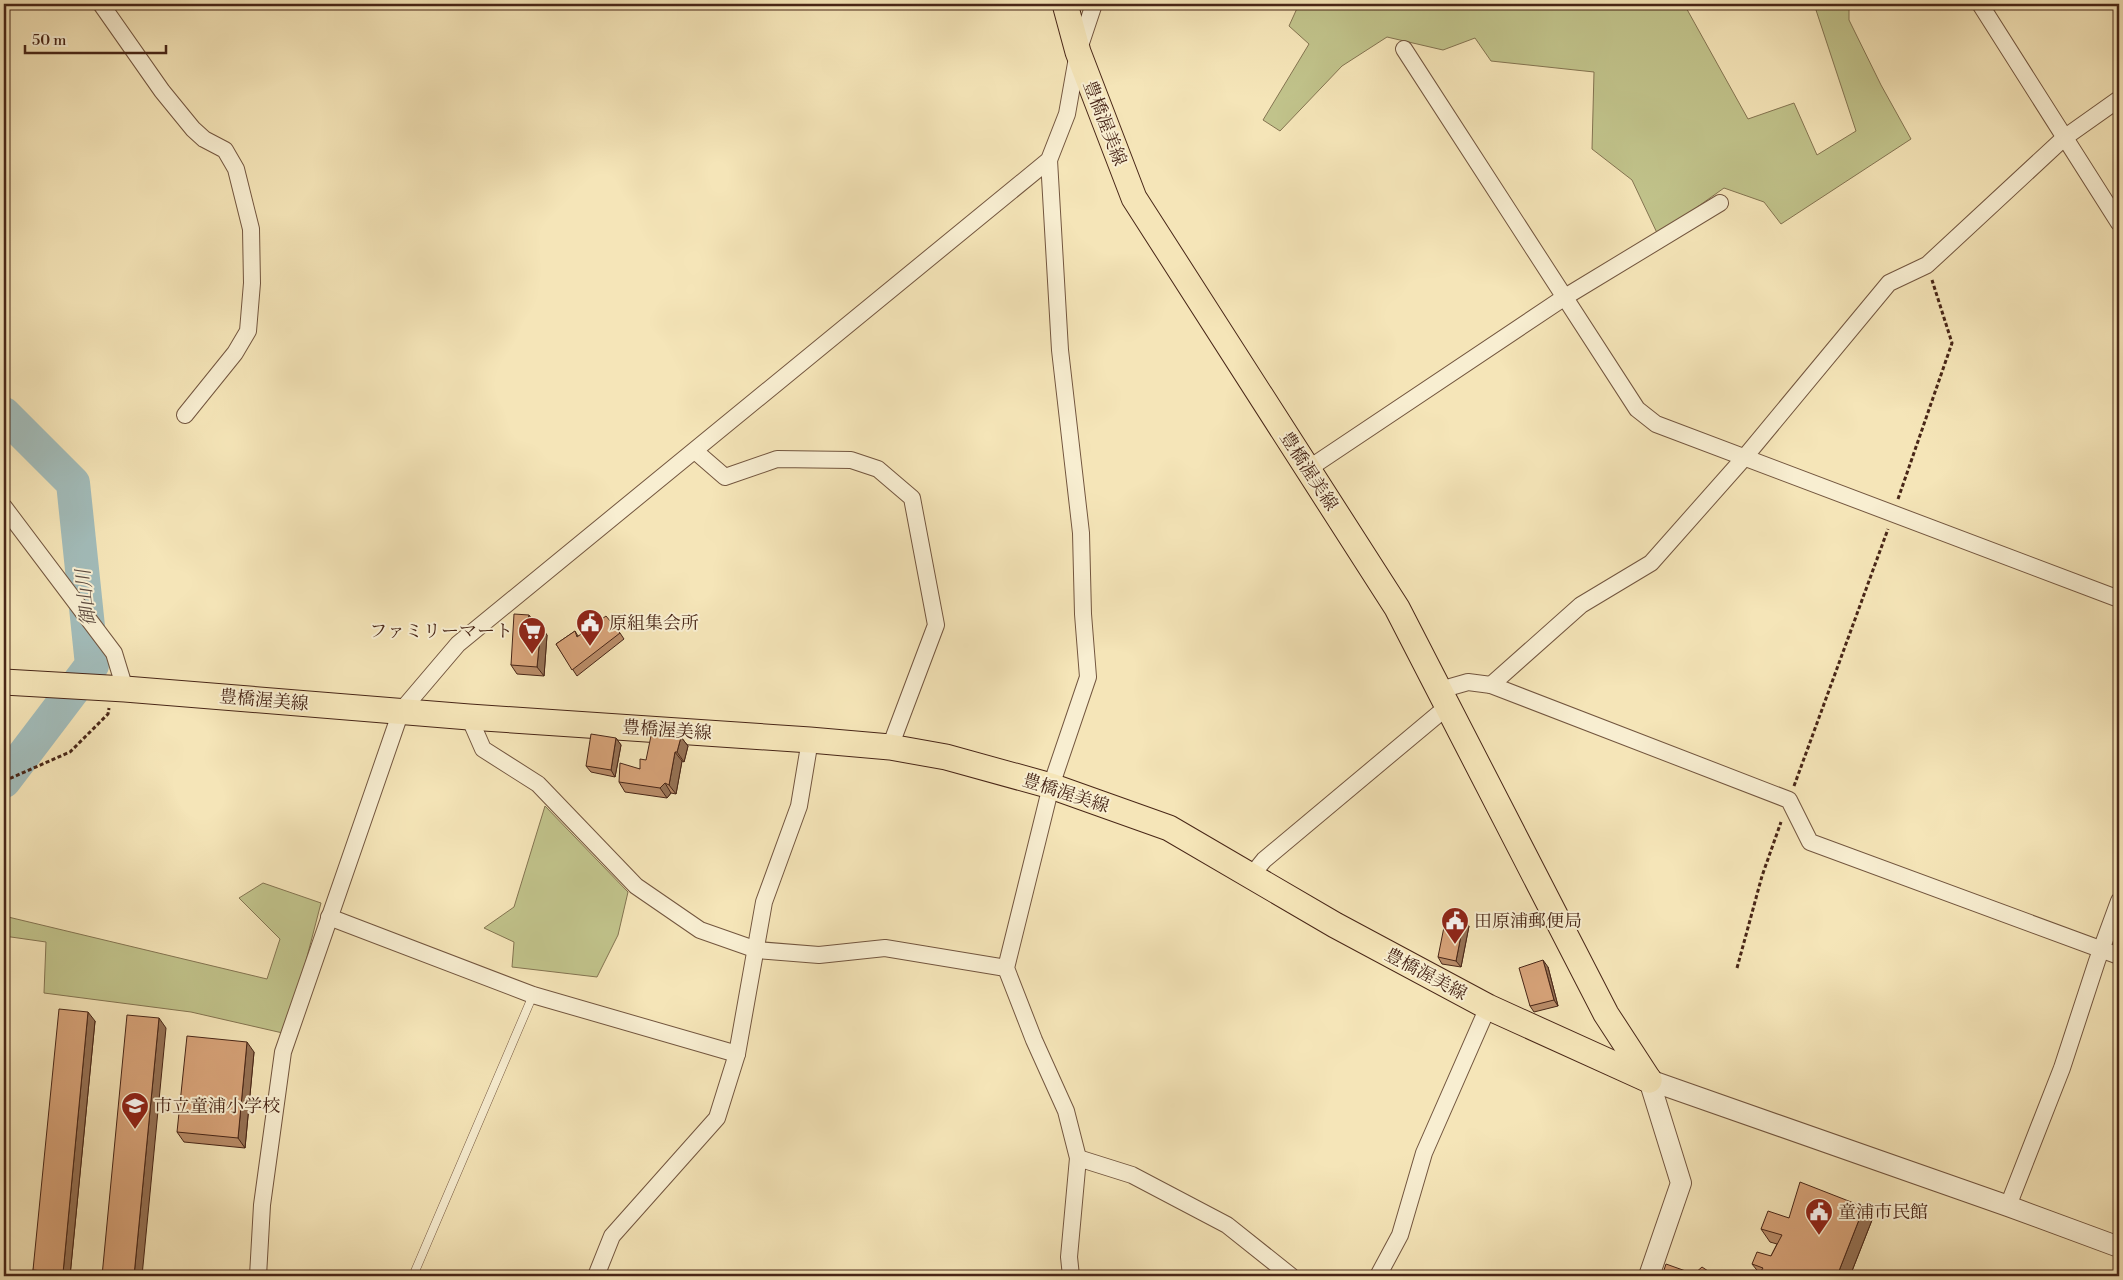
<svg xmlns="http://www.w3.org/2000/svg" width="2123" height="1280" font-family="'Libre Bodoni','Noto Serif JP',serif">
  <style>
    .green { fill: #c1c38b; stroke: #847451 }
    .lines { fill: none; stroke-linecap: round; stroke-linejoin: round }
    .river { stroke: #a2bcba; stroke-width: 34 }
    .service-casing { stroke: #73563f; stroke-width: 9 }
    .minor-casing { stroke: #73563f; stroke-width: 18 }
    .tertiary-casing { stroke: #73563f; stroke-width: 22 }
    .primary-casing { stroke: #482617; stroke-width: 27 }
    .path { stroke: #482617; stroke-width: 3; stroke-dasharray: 4 2.5; stroke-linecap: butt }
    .service { stroke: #f8eed1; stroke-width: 8 }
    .minor { stroke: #f8eed1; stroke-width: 16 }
    .tertiary { stroke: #f8eed1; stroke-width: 20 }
    .primary { stroke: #f5e5b8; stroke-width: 25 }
    .wall { fill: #b98c68; stroke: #482617 }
    .shaded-wall { fill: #967255; stroke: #482617 }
    .building { fill: #d7a379; stroke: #482617 }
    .labels { text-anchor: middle; stroke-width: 4; stroke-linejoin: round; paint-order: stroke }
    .street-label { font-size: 18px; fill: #482617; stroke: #f8eed1 }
    .poi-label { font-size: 18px; fill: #482617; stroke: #f8eed1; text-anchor: start }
    .water-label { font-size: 19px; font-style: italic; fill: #5e4c40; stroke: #f8eed1 }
  </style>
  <rect width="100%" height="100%" fill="#f5e5b8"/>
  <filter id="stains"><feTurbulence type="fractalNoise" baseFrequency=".004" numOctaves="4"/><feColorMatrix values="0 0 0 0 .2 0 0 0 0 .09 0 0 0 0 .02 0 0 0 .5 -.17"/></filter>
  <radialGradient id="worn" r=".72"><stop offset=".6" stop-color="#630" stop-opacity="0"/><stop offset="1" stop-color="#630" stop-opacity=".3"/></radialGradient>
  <g class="green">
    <path d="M1299 4H1684L1748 119 1794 103 1817 155 1856 131 1814 4H1849V20L1881 85 1911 139 1781 224 1764 202 1724 188 1658 235 1632 180 1592 149 1594 72 1491 61 1475 38 1443 50 1387 37 1342 66 1280 131 1263 120 1309 44 1289 26Z"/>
    <path d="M545 806 628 892 618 935 597 977 512 967 514 942 484 928 514 907Z"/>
    <path d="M263 883 321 903 287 1034 191 1012 44 993 46 942 4 936V916L267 979 280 939 239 898Z"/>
  </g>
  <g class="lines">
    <path class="river" d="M4 414 73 483 92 665 4 781"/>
    <defs>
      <path id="service" d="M413 1276 533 995"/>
      <g id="minor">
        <path d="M101 4 162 91 193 129 204 139 225 150 236 169 251 229 252 283 248 331 235 353 185 415"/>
        <path d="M1980 4 2119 223"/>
        <path d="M1404 49 1637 409 1656 424 2119 599"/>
        <path d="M1049 160 1060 350 1081 533 1083 614 1088 677 1051 786 1006 968 1034 1040 1066 1111 1078 1158 1069 1257 1071 1276"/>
        <path d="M695 451 725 477 777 459 851 460 878 469 912 498 936 625 890 747"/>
        <path d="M1308 469 1565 297 1720 203"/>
        <path d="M4 507 114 653 125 689"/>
        <path d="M1491 685 1789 800 1810 842 2119 956"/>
        <path d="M1440 690 1468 682 1491 685 1581 605 1651 563 1744 458 1889 283 1927 265 2064 138 2119 99"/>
        <path d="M469 717 483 749 538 784 636 886 700 930 757 950 819 955 885 948 1006 968"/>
        <path d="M1251 876 1264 860 1448 706"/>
        <path d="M329 917 533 995 737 1054"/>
        <path d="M1078 1158 1132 1175 1227 1225 1291 1276"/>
        <path d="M2008 1206 2062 1068 2097 961 2119 901"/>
        <path d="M258 1276 262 1205 283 1052 401 711 458 644 1049 160 1067 114 1078 52 1094 4"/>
        <path d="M596 1276 612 1236 717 1118 737 1054 764 902 799 806 810 740"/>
        <path d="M1378 1276 1400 1235 1424 1153 1488 1007"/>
      </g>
      <g id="tertiary">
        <path d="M1649 1080 2008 1206 2119 1247"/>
        <path d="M1649 1080 1681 1183 1649 1276"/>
      </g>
      <g id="primary">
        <path d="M1065 4 1078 52 1134 198 1397 608 1606 1014 1649 1080"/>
        <path d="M4 682 125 689 469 717 810 740 890 747 946 757 1051 786 1169 828 1335 925 1488 1007 1649 1080"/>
      </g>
    </defs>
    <use href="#service" class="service-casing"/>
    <use href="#minor" class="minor-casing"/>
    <use href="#tertiary" class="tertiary-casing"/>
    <use href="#primary" class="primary-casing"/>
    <g class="path">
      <path d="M1898 499 1952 343 1932 280"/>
      <path d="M4 781 70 752 108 714 109 708"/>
      <path d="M1794 786 1888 529"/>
      <path d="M1737 968 1762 876 1781 822"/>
    </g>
    <use href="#service" class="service"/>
    <use href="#minor" class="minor"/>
    <use href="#tertiary" class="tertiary"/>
    <use href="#primary" class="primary"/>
  </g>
  <g class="wall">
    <path d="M529 615 535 625 547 635 544 676 517 674 511 665Z"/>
    <path d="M575 631 578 636 620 633 624 639 577 676 556 644Z"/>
    <path d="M681 737 688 746 684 762 682 761 676 794 671 793 667 798 625 792 619 782 640 769 646 760Z"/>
    <path d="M616 738 621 745 615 777 591 772 586 766Z"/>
    <path d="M1469 926 1461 967 1442 964 1438 957Z"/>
    <path d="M1548 967 1558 1006 1534 1012 1530 1006Z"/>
    <path d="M95 1021 70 1276H38L33 1270Z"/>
    <path d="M254 1052 245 1148 184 1142 177 1132Z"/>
    <path d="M1789 1218 1872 1220 1850 1276H1758L1760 1274 1752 1264 1771 1256 1777 1244 1770 1242 1761 1229Z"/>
  </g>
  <g class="shaded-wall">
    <path d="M529 615 535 624 534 632 527 623Z"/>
    <path d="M541 626 547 635 544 676 537 667Z"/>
    <path d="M681 737 688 746 684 762 677 752Z"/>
    <path d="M616 738 621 745 615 777 611 770Z"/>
    <path d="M675 752 682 761 676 794 669 785Z"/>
    <path d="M665 783 671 793 667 798 660 788Z"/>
    <path d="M1464 920 1469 926 1461 967 1456 961Z"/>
    <path d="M1543 960 1548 967 1558 1006 1554 1000Z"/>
    <path d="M88 1012 95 1021 70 1276H65L63 1273Z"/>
    <path d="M159 1018 166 1028 142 1276H134Z"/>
    <path d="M247 1042 254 1052 245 1148 238 1138Z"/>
    <path d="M1864 1207 1872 1220 1850 1276H1837Z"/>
  </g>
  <g class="building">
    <path d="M514 614 529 615 527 623 541 626 537 667 511 665Z"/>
    <path d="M606 616 620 633 572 670 556 644 575 631 577 637Z"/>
    <path d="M652 731 681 737 677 752H675L669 785 665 783 660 788 619 782 620 763 640 769V759L646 760Z"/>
    <path d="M591 734 616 738 611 770 586 766Z"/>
    <path d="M1446 917 1464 920 1456 961 1438 957Z"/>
    <path d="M1543 960 1554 1000 1530 1006 1519 968Z"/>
    <path d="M59 1009 88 1012 63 1273 33 1270Z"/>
    <path d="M127 1015 159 1018 134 1276H102Z"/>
    <path d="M187 1036 247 1042 238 1138 177 1132Z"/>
    <path d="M1800 1182 1864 1207 1837 1276H1758L1763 1268 1752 1264 1757 1252 1771 1256 1782 1235 1761 1229 1768 1211 1789 1218Z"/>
    <path d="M1666 1264 1694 1274 1702 1267 1714 1275 1713 1276H1662Z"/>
  </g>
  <defs>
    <symbol id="civic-pin" viewBox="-11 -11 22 30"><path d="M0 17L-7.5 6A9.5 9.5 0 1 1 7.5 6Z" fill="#8f2418" stroke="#f8eed1"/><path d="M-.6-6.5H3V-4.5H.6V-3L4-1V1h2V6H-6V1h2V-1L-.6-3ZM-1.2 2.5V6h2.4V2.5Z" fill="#fff"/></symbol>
    <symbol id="supermarket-pin" viewBox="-11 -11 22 30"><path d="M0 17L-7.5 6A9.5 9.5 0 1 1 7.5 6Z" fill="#8f2418" stroke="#f8eed1"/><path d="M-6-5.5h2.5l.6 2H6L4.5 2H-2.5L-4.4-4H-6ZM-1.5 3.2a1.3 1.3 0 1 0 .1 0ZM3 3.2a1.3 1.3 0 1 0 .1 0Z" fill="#fff"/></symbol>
    <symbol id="school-pin" viewBox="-11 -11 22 30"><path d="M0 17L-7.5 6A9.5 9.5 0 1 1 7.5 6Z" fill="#8f2418" stroke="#f8eed1"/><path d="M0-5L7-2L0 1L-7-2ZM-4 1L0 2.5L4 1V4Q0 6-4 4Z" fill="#fff"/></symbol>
  </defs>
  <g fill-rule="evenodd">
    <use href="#civic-pin" x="574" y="607" width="32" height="43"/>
    <use href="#supermarket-pin" x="516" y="615" width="32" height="43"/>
    <use href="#civic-pin" x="1439" y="905" width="32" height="43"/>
    <use href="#school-pin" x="119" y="1090" width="32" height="43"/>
    <use href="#civic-pin" x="1803" y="1196" width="32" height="43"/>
  </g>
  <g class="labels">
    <g class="street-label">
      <text transform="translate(1105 123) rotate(69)" y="6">豊橋渥美線</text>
      <text transform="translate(1309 471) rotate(57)" y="6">豊橋渥美線</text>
      <text transform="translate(264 700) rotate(5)" y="6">豊橋渥美線</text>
      <text transform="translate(667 730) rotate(4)" y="6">豊橋渥美線</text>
      <text transform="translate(1066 793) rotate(18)" y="6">豊橋渥美線</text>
      <text transform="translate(1426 974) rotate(28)" y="6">豊橋渥美線</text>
    </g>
    <g class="poi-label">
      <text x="609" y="629">原組集会所</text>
      <text x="513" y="637" text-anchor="end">ファミリーマート</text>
      <text x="1474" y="927">田原浦郵便局</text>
      <text x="154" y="1112">市立童浦小学校</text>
      <text x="1838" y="1218">童浦市民館</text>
    </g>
    <g class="water-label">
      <text transform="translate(85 598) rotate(-96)" y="7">御山川</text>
    </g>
  </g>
  <rect width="2123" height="1280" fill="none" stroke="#f5e5b8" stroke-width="20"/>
  <rect x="5" y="5" width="2113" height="1270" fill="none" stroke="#482617" stroke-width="2.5"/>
  <rect x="10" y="10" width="2103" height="1260" fill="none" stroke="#482617"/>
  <path d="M25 45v8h141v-8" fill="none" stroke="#482617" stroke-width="2.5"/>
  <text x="32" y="45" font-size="15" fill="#482617" stroke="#f8eed1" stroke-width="4" paint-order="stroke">50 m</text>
  <rect width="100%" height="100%" filter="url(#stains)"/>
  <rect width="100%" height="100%" fill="url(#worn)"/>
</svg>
